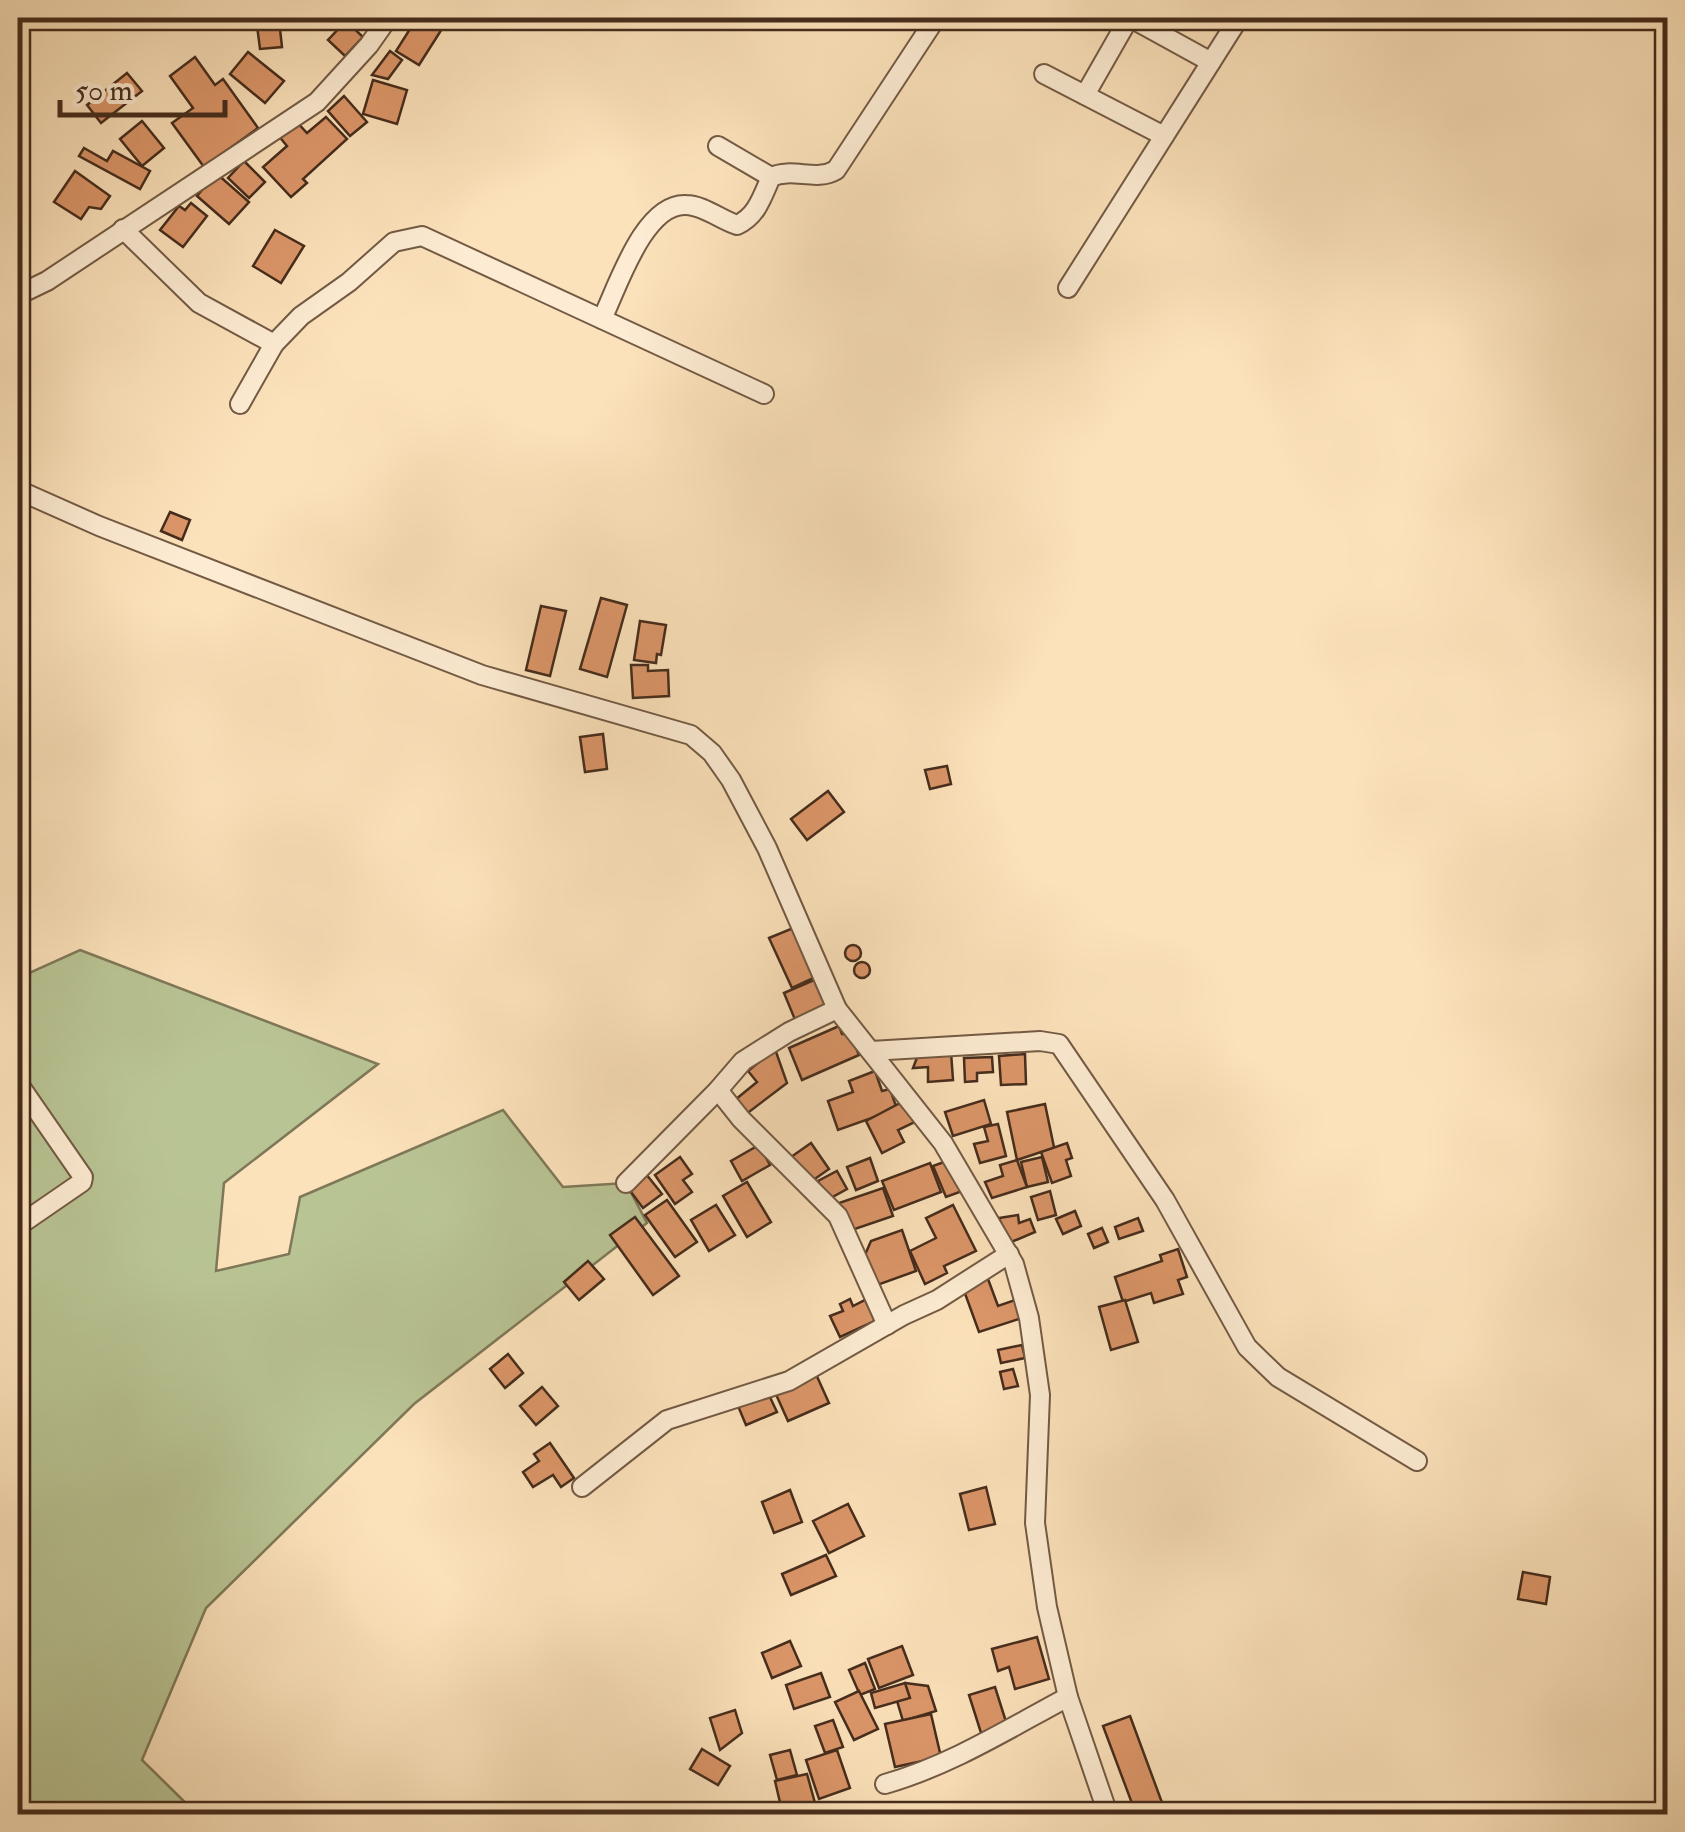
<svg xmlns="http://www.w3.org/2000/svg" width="1685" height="1832" font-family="'IM FELL Double Pica',serif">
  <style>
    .green { fill: #b9c494; stroke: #7f7858; stroke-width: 2.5 }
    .building { fill: #dc9669; stroke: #452c1c; stroke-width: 2.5 }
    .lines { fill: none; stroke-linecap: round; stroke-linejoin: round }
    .minor-casing { stroke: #735a44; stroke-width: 22 }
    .minor { stroke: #fdecd3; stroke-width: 18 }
  </style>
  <rect width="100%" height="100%" fill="#fce2bb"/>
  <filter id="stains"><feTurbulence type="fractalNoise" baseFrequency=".002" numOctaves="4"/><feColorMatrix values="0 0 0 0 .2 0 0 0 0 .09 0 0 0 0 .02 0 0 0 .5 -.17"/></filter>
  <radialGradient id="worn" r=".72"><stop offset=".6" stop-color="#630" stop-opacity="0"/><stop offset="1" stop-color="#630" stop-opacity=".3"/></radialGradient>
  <path class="green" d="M80 950 378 1064 224 1183 216 1271 289 1254 300 1197 503 1110 563 1187 626 1183 647 1223 414 1404 206 1608 142 1760 197 1814H18V978Z"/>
  <g class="building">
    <path d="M256 18H285L287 29H280L282 47 260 49Z"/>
    <path d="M417 18H441L447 21 419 65 396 51Z"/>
    <path d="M346 21 363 37 345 56 328 40Z"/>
    <path d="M390 51 402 60 388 79 372 75Z"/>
    <path d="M248 52 284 81 265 103 230 74Z"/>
    <path d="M195 57 215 85 223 79 258 128 204 167 172 123 193 108 170 76Z"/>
    <path d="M127 73 142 91 101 123 87 105Z"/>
    <path d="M373 80 407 90 397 124 363 114Z"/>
    <path d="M344 96 367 122 350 136 328 111Z"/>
    <path d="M326 117 347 139 303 179 307 183 291 197 263 167 287 146 277 134 294 119 307 133Z"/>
    <path d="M142 121 164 148 142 166 120 139Z"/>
    <path d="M84 148 107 161 113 151 150 171 140 189 79 156Z"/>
    <path d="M244 161 265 182 249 198 228 178Z"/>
    <path d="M75 171 110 196 101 209 89 207 81 219 54 202Z"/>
    <path d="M216 173 249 202 229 224 197 196Z"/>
    <path d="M191 203 207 216 183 247 160 230 179 206 185 210Z"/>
    <path d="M275 230 304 246 281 283 253 266Z"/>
    <path d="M170 512 190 520 182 540 161 531Z"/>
    <path d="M601 598 627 605 607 677 580 669Z"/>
    <path d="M541 606 566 611 550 676 526 670Z"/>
    <path d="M640 621 666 625 661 655 657 654 656 663 634 660Z"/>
    <path d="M631 665H648V671L668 670 669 696 633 698Z"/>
    <path d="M603 734 607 769 585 772 580 737Z"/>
    <path d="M947 766 951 784 930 789 925 770Z"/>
    <path d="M828 791 844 812 807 840 791 819Z"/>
    <path d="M798 926 820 975 792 988 769 938Z"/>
    <circle cx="853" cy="953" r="8"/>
    <circle cx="862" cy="970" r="8"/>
    <path d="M814 980 827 1009 796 1022 784 993Z"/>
    <path d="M839 1026 842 1034H850L859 1055 802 1080 789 1048Z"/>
    <path d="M775 1049 787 1083 741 1118 730 1104 757 1082 748 1071Z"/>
    <path d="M951 1052 953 1080 928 1082V1067L913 1068 918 1055Z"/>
    <path d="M1025 1054 1026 1084 1001 1085 999 1056Z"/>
    <path d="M992 1057 993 1072 977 1073V1081L965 1082 964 1058Z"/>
    <path d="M875 1071 882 1091 890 1089 897 1109 838 1130 828 1101 853 1092 849 1081Z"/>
    <path d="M984 1100 991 1124 953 1136 945 1112Z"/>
    <path d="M904 1101 915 1122 898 1130 904 1142 882 1153 866 1121Z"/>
    <path d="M1045 1104 1055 1152H1041L1017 1160 1007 1112Z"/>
    <path d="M998 1124 1006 1156 980 1163 974 1144 988 1141 984 1127Z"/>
    <path d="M811 1143 829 1169 809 1183 791 1157Z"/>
    <path d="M1067 1143 1072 1158 1066 1160 1071 1176 1052 1183 1041 1152Z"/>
    <path d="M759 1145 770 1165 742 1181 731 1161Z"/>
    <path d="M680 1157 692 1174 683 1180 692 1192 675 1204 655 1175Z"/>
    <path d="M1042 1157 1048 1182 1027 1187 1021 1162Z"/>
    <path d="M870 1158 878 1181 856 1190 847 1167Z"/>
    <path d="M952 1159 965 1190 946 1197 933 1166Z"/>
    <path d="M1017 1160 1027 1187 992 1198 985 1182 1003 1176 1000 1165Z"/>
    <path d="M930 1163 941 1192 894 1210 882 1181Z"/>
    <path d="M837 1171 847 1189 827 1200 818 1181Z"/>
    <path d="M646 1174 662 1194 643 1208 628 1188Z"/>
    <path d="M747 1182 771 1222 747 1237 723 1196Z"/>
    <path d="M883 1188 893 1216 849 1231 839 1203Z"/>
    <path d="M1050 1191 1056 1215 1038 1220 1031 1197Z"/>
    <path d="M667 1200 697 1242 675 1257 645 1215Z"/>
    <path d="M716 1205 735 1235 709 1251 691 1220Z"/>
    <path d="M953 1205 976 1251 944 1266 947 1273 925 1284 910 1251 936 1238 926 1218Z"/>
    <path d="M1075 1211 1081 1226 1063 1234 1056 1219Z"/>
    <path d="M1018 1215 1019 1223 1030 1219 1035 1232 1009 1243 999 1218Z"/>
    <path d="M635 1217 679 1276 653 1295 610 1235Z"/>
    <path d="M1138 1218 1143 1231 1119 1239 1115 1227Z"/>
    <path d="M1102 1228 1108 1242 1094 1248 1088 1234Z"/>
    <path d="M902 1230 916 1271 869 1288 861 1264 871 1241Z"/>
    <path d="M1178 1249 1187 1277 1178 1280 1183 1294 1154 1303 1151 1293 1123 1302 1115 1277 1162 1261 1160 1255Z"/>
    <path d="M588 1261 604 1279 579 1300 564 1282Z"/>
    <path d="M988 1279 998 1306 1015 1300 1022 1318 979 1332 963 1288Z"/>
    <path d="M850 1299 853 1306 865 1300 875 1321 840 1337 830 1316 843 1311 840 1304Z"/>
    <path d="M1125 1300 1138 1342 1111 1350 1099 1307Z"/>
    <path d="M1022 1345 1025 1358 1001 1363 998 1350Z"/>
    <path d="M508 1354 523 1373 505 1388 490 1369Z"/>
    <path d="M1013 1369 1018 1386 1004 1389 1000 1372Z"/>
    <path d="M815 1372 829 1403 788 1421 774 1390Z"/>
    <path d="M542 1387 558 1406 536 1425 520 1406Z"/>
    <path d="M768 1393 777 1412 746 1425 738 1406Z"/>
    <path d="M550 1443 574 1478 561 1487 553 1475 533 1487 523 1472 539 1461 534 1454Z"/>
    <path d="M986 1487 995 1524 969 1530 960 1494Z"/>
    <path d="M790 1490 802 1522 774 1533 762 1502Z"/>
    <path d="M848 1504 864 1536 829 1553 813 1521Z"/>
    <path d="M826 1555 836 1576 791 1595 782 1574Z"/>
    <path d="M1523 1572 1550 1577 1546 1604 1518 1599Z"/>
    <path d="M1037 1637 1049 1679 1015 1689 1009 1667 998 1671 992 1649Z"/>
    <path d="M790 1641 801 1666 772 1678 762 1653Z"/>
    <path d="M902 1646 913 1675 879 1688 868 1659Z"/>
    <path d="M865 1663 875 1689 860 1695 849 1670Z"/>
    <path d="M821 1673 830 1697 794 1709 786 1685Z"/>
    <path d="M905 1683 928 1686 936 1711 903 1721 895 1694Z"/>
    <path d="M905 1683 910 1698 875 1708 871 1693Z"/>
    <path d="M995 1687 1008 1728 982 1736 969 1695Z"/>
    <path d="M859 1691 878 1729 854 1740 835 1702Z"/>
    <path d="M735 1710 742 1733 720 1750 710 1718Z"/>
    <path d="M931 1714 941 1757 895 1767 885 1724Z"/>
    <path d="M1130 1716 1164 1808 1147 1814H1136L1103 1726Z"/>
    <path d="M833 1720 843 1747 825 1753 815 1726Z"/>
    <path d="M702 1749 730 1766 718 1785 690 1769Z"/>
    <path d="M790 1750 797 1775 777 1780 770 1755Z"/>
    <path d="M837 1750 850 1788 819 1799 806 1760Z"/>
    <path d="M807 1774 815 1803 782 1811 775 1781Z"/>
  </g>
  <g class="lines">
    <defs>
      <g id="minor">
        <path d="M1131 18 1211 62"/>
        <path d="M1044 74 1164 136"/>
        <path d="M1085 95 1129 18"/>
        <path d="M718 146 771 177"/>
        <path d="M123 229 199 303 274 344 301 316 349 282 394 242 422 236 764 394"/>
        <path d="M1068 288 1237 21"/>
        <path d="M18 295 47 281 317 102 369 45 388 18"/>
        <path d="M602 319C618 286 644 203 686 205 703 205 721 220 737 225 757 216 762 197 771 177 793 167 816 182 836 170L936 18"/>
        <path d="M240 404 274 344"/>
        <path d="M18 490 99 526 482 675 691 735 712 753 731 780 767 848 837 1009 943 1143 1014 1264 1029 1318 1040 1395 1035 1523 1047 1607 1068 1697 1108 1814"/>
        <path d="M871 1051 1040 1041 1059 1044 1165 1200 1247 1347 1278 1377 1417 1461"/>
        <path d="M18 1083 83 1177 82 1182 18 1226"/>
        <path d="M718 1090 741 1119 838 1216 887 1325"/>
        <path d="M626 1183 718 1090 743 1061 789 1032 837 1009"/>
        <path d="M18 1393V1397"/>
        <path d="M582 1487 667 1420 789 1381 904 1315 937 1300 1009 1254"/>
        <path d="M885 1784C951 1765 1008 1729 1068 1697"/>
      </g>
    </defs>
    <use href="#minor" class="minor-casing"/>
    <use href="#minor" class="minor"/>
  </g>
  <rect width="1685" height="1832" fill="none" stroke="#fce2bb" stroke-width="60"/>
  <rect x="20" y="20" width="1645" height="1792" fill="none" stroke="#452c1c" stroke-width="5"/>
  <rect x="30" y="30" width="1625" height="1772" fill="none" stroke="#452c1c" stroke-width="2.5"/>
  <path d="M60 100v15h165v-15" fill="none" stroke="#452c1c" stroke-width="5"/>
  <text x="75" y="100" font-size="30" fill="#452c1c" stroke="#fdecd3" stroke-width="8" paint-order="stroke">50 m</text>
  <rect width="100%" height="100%" filter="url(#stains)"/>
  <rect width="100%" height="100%" fill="url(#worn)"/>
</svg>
